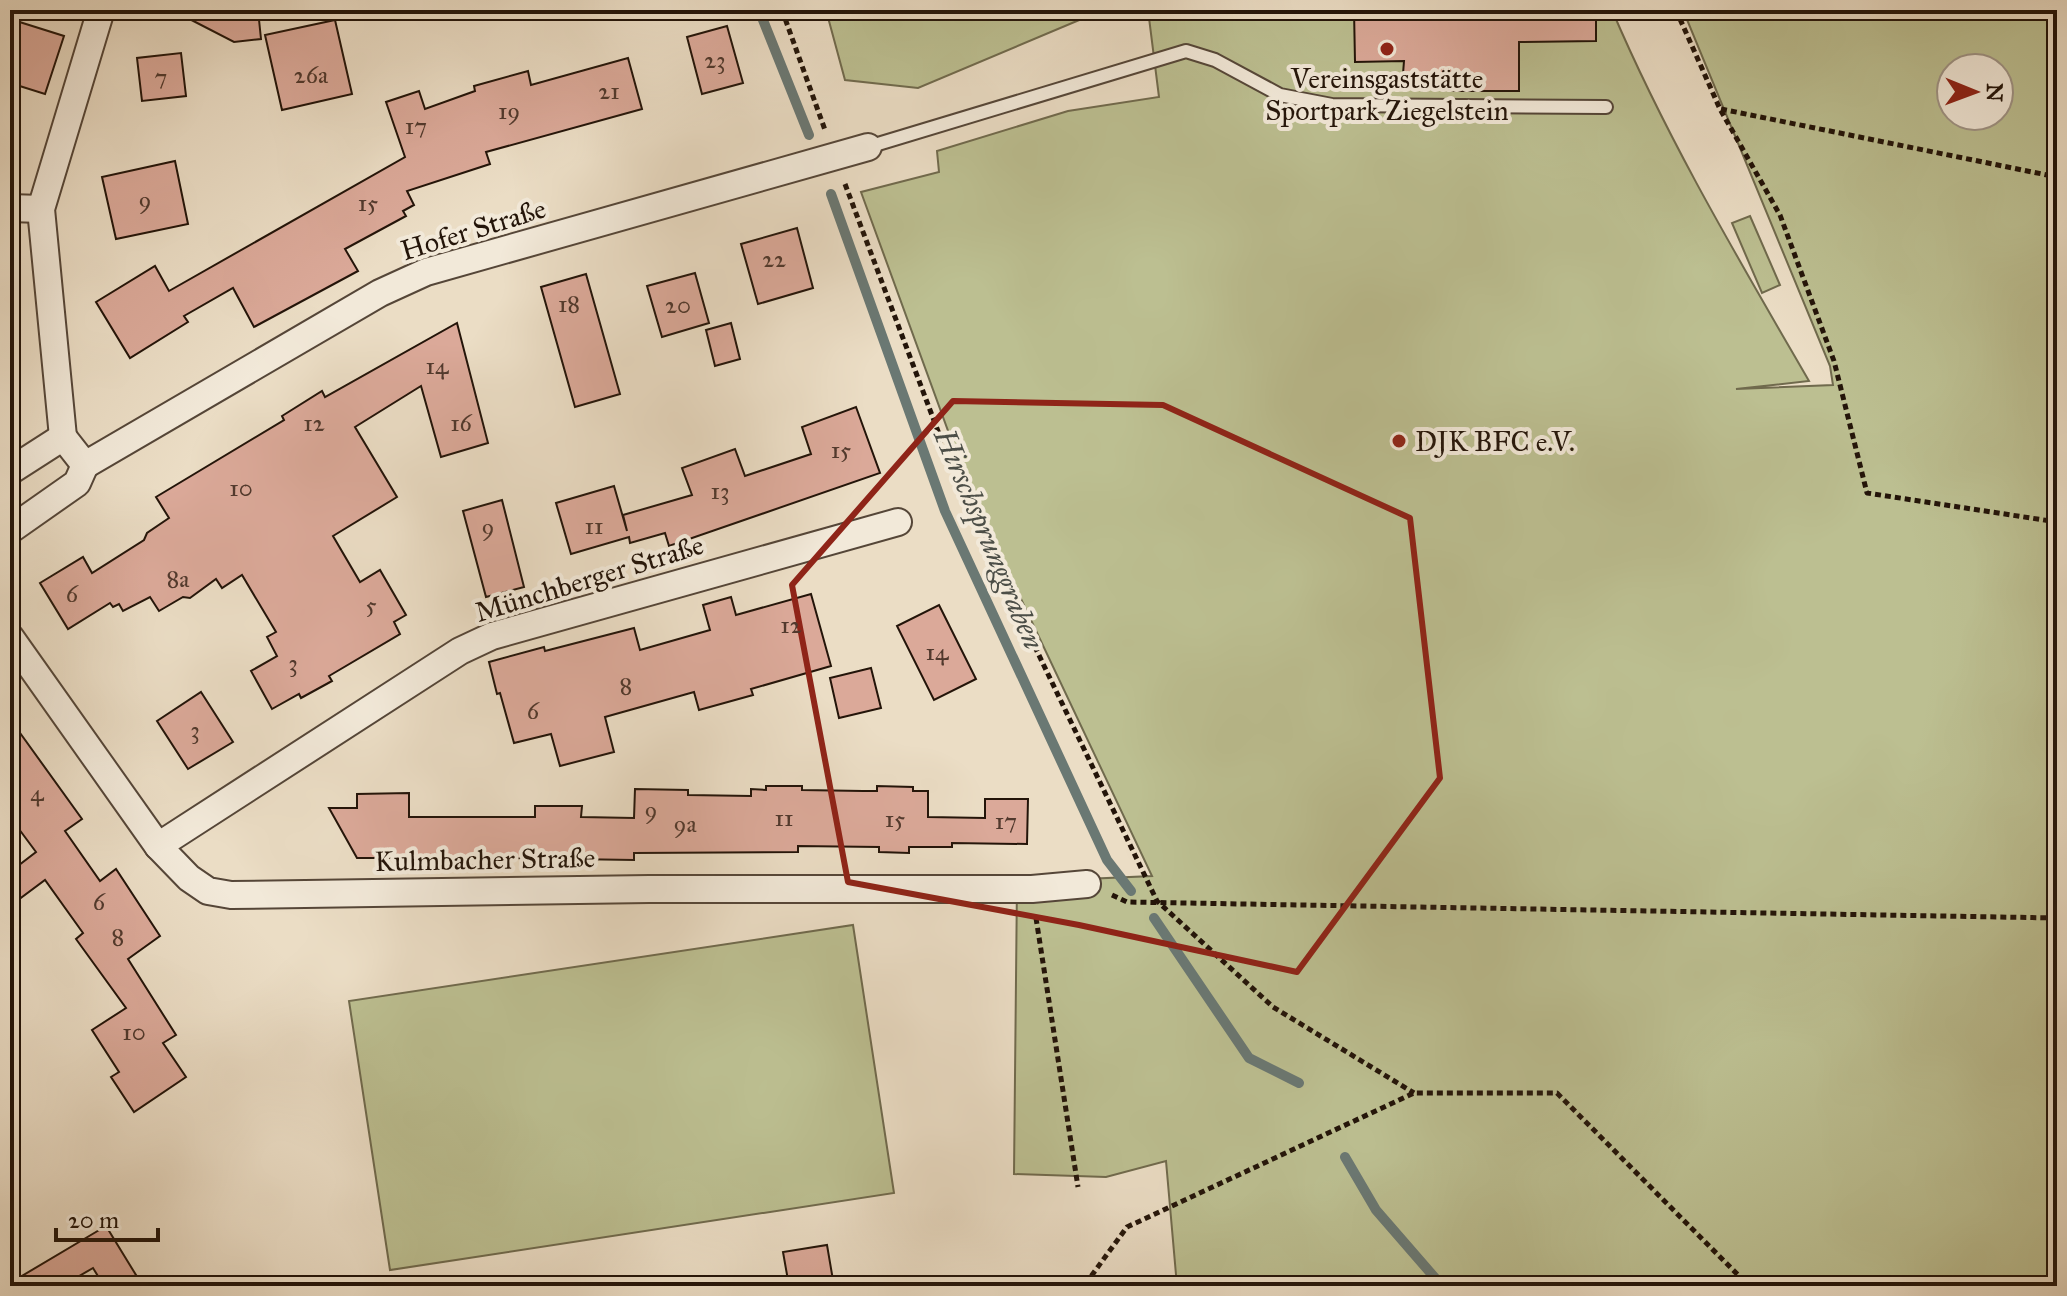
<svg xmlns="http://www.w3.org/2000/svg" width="2067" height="1296" font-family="'IM FELL Great Primer',serif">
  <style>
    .green { fill: #bcbf91; stroke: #706a4d; stroke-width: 2; fill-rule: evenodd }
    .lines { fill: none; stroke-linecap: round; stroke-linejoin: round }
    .stream { stroke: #6a7873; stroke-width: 10 }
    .building { fill: #dba999; stroke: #231409; stroke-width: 2 }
    .lane-casing { stroke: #554638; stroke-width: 16 }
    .street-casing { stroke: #554638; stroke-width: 30 }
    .path { stroke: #231409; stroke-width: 5; stroke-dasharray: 6 4; stroke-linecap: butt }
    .lane { stroke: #f2e9d9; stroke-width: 12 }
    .street { stroke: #f2e9d9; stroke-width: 26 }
    .marked { fill: none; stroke: #8f2418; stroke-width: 6; stroke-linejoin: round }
    .poi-dot { fill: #8f2418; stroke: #f2e9d9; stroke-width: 3 }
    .labels { text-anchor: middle; stroke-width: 8; stroke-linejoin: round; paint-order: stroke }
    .number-label { font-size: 24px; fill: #51392d }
    .poi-label { font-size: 28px; fill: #231409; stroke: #f2e9d9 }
    .street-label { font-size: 28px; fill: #231409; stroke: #f2e9d9 }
    .water-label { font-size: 30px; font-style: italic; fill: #4c4e47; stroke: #f2e9d9 }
  </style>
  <rect width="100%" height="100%" fill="#ebddc5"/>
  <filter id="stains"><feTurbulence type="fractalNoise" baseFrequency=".0025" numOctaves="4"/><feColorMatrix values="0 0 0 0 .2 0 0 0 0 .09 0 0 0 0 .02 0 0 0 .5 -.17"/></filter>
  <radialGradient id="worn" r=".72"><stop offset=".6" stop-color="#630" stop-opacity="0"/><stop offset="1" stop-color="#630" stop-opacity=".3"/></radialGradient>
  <g class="green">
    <path d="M826 10H1103L918 88 845 80Z"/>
    <path d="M1148 10H1612C1667 139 1739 260 1809 381L1736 389 1833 385 1830 366 1683 10H2057V1286H1177L1166 1161 1106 1177 1014 1174 1017 882 1152 876 970 491 861 192 939 172 937 151 1068 111 1159 97ZM1951 68H1999V116H1951Z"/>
    <path d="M1750 216 1780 285 1762 293 1732 223Z"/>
    <path d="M853 925 894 1193 390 1270 349 1001Z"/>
  </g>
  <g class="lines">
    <g class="stream">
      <path d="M759 10 809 135"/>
      <path d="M831 194 945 511 1107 860 1131 891"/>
      <path d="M1154 918 1249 1058 1299 1083"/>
      <path d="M1345 1157 1376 1210 1442 1286"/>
    </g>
  </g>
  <g class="building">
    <path d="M172 10H258L261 39 234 42Z"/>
    <path d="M1354 10H1596V41L1519 42V91H1459L1402 87 1404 61 1355 62Z"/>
    <path d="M10 19 64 36 45 94 10 83Z"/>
    <path d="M335 20 352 94 282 110 265 35Z"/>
    <path d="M727 26 743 83 702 94 687 37Z"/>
    <path d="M181 53 186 96 142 101 137 58Z"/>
    <path d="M628 58 642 109 486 152 490 164 407 191 414 205 403 211 406 216 345 249 358 271 254 327 233 288 184 316 188 322 130 358 96 302 155 266 169 291 405 157 386 102 419 91 425 109 475 91 474 86 528 71 531 85Z"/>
    <path d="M175 161 188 224 116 239 102 177Z"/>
    <path d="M797 228 813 288 758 304 741 244Z"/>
    <path d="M695 273 709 323 662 337 647 286Z"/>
    <path d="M586 274 620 394 575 407 541 287Z"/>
    <path d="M457 323 488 443 441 457 421 386 355 427 397 497 333 536 360 582 380 570 406 615 394 622 400 634 329 676 332 681 301 698 299 694 272 709 251 671 277 656 267 637 276 632 242 575 222 588 216 579 190 598 183 597 159 611 150 597 123 611 119 604 113 607 110 603 68 629 40 583 83 557 92 573 144 540 147 533 169 518 156 497 284 420 282 416 322 391 325 397Z"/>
    <path d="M731 323 740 359 715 366 706 330Z"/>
    <path d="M856 407 880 473 669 546 665 533 630 543 629 537 571 554 556 503 614 486 627 531 623 515 692 495 682 468 735 449 745 476 811 454 802 427Z"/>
    <path d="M502 500 524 587 486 597 463 511Z"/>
    <path d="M811 594 831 666 751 689 753 695 699 710 694 692 605 717 614 752 560 766 551 734 514 743 500 693 497 694 489 662 544 647 545 651 634 628 640 650 710 630 703 605 731 597 736 615Z"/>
    <path d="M939 605 976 679 934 700 897 626Z"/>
    <path d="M871 668 881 708 839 718 830 678Z"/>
    <path d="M201 692 233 742 188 769 157 721Z"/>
    <path d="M10 719 82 819 65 831 100 881 116 869 160 936 128 959 176 1035 163 1043 186 1077 134 1112 111 1077 119 1072 92 1030 126 1008 76 939 83 933 45 880 10 906V872L36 852 10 817Z"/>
    <path d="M766 786H802V790L863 791H877V786L913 787V791H928V817L985 818V799H1028L1027 844 952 843V847H909V853L879 852V847L798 846V852L634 853V860L504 858V867H478L471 864H436V858H357L329 808H357V794L409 793V817H535V806H582L581 817 634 818 635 789 688 790V795L751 796V789L766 790Z"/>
    <path d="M106 1226 136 1275 117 1286H104L93 1268 62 1286H10V1283Z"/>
    <path d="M827 1245 834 1286H789L783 1252Z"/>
  </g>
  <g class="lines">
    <defs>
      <path id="lane" d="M868 147 1186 51 1215 60 1280 95 1332 105 1606 107"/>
      <g id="street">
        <path d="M10 208 41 209"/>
        <path d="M63 437 85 465 380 293 426 272 868 147"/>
        <path d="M63 437 41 209 101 10"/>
        <path d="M10 471 63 437"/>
        <path d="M10 530 77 483 85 465"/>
        <path d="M10 637 158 846 189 878 208 891 231 895 649 889H1032L1087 884"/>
        <path d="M158 846 460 651 492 636 898 522"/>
      </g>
    </defs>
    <use href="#lane" class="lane-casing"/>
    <use href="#street" class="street-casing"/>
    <g class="path">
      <path d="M782 10 825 130"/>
      <path d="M1676 10 1720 109 1780 215 1834 361 1867 493 2057 522"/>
      <path d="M1721 109 2057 177"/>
      <path d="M845 184 962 495 1157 901 1273 1007 1414 1093"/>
      <path d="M1112 895 1127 902 2057 918"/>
      <path d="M1036 918 1078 1187"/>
      <path d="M1092 1286V1275L1127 1227 1414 1093H1557L1749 1286"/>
    </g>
    <use href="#lane" class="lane"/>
    <use href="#street" class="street"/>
  </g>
  <path class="marked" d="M953 401 1163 405 1410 518 1440 778 1297 972 1079 925 848 882 792 585Z"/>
  <g class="poi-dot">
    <circle cx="1387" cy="49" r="8"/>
    <circle cx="1399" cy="441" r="8"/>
  </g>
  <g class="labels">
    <g class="number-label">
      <text x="715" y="68">23</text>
      <text x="311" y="83">26a</text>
      <text x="161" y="85">7</text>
      <text x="609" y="99">21</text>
      <text x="509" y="119">19</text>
      <text x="416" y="134">17</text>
      <text x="145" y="208">9</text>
      <text x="368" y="211">15</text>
      <text x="774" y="267">22</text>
      <text x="569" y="312">18</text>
      <text x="678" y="313">20</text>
      <text x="437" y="374">14</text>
      <text x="314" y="431">12</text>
      <text x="461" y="431">16</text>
      <text x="841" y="458">15</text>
      <text x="241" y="496">10</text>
      <text x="720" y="499">13</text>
      <text x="594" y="534">11</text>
      <text x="488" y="535">9</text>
      <text x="178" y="587">8a</text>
      <text x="72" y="602">6</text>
      <text x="371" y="613">5</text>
      <text x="791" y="633">12</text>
      <text x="937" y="660">14</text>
      <text x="293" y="671">3</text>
      <text x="626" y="694">8</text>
      <text x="533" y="719">6</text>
      <text x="195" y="738">3</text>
      <text x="37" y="801">4</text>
      <text x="651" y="818">9</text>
      <text x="784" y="826">11</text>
      <text x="895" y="827">15</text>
      <text x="1006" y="829">17</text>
      <text x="685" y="832">9a</text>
      <text x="99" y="910">6</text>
      <text x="118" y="945">8</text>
      <text x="134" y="1040">10</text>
    </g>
    <g class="poi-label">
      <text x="1387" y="88">Vereinsgaststätte<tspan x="1387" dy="32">Sportpark Ziegelstein</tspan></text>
      <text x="1415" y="451" text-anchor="start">DJK BFC e.V.</text>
    </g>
    <g class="street-label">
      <text transform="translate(473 229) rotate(-17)" y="10">Hofer Straße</text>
      <text transform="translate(589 578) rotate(-17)" y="10">Münchberger Straße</text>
      <text transform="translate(485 859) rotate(-1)" y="10">Kulmbacher Straße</text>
    </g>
    <g class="water-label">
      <text transform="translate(989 539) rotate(67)" y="10">Hirschsprunggraben</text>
    </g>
  </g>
  <rect width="2067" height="1296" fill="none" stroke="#ebddc5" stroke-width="40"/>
  <rect x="12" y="12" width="2043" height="1272" fill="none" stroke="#231409" stroke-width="4"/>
  <rect x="20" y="20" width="2027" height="1256" fill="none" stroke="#231409" stroke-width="2"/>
  <g transform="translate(1975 92) rotate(91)"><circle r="38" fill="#f2e9d9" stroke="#9f9486" stroke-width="2"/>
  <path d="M0-6L14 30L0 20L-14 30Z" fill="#8f2418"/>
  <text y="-12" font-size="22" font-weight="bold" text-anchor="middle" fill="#231409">N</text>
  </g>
  <path d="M56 1228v12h102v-12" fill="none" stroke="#231409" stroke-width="4"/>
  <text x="68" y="1228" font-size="24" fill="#231409" stroke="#f2e9d9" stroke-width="6" paint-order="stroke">20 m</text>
  <rect width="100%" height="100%" filter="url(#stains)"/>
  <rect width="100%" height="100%" fill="url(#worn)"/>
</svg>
